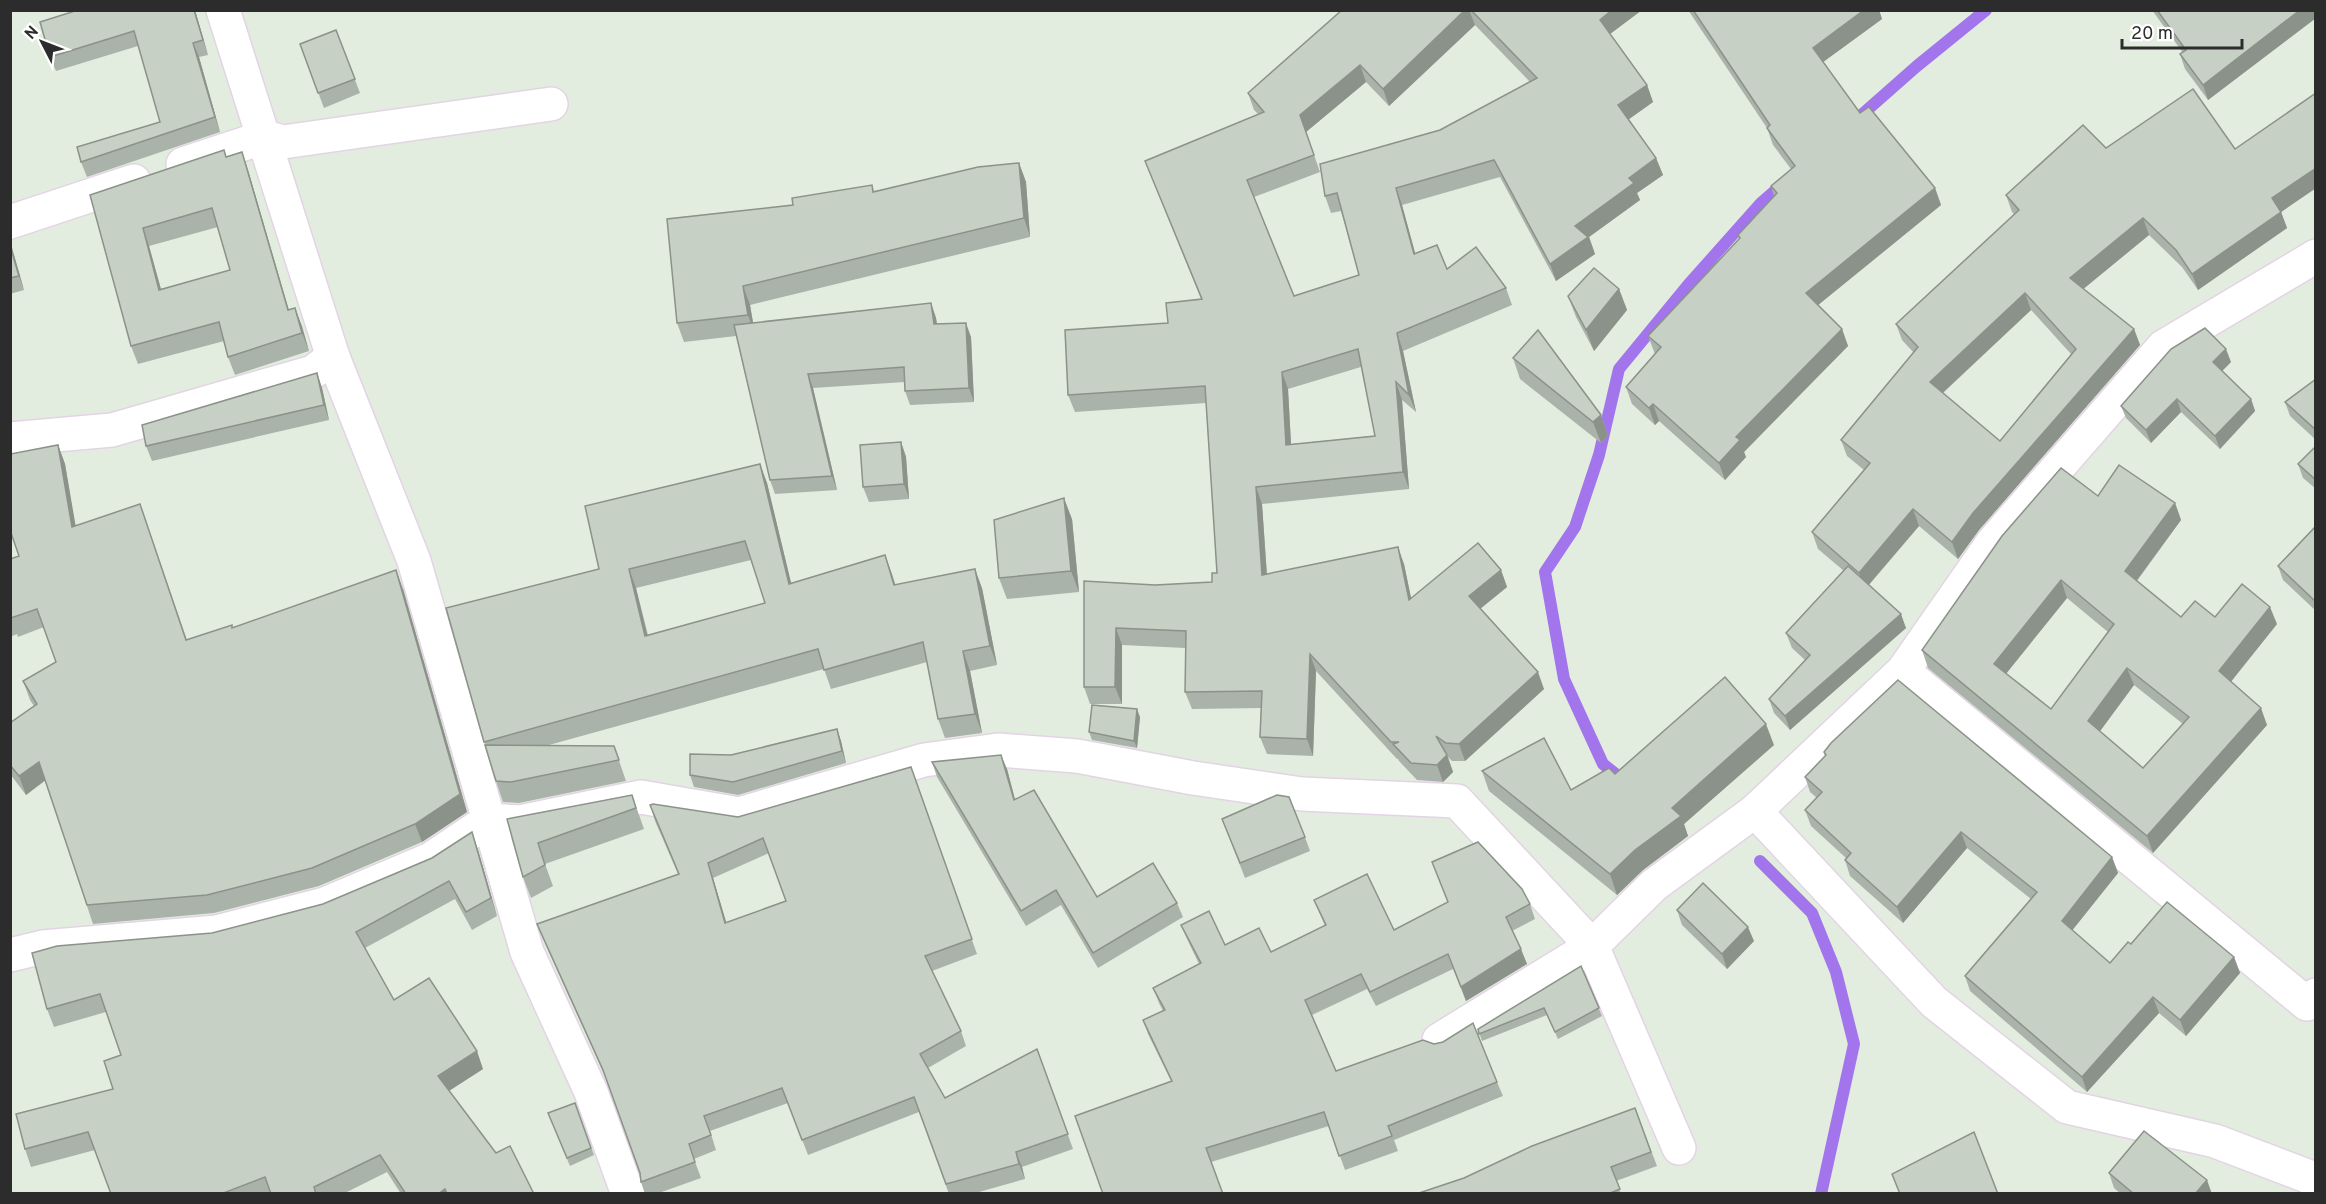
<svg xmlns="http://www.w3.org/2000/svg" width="2326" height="1204" font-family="Overpass,sans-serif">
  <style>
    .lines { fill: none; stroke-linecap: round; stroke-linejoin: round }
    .stream { stroke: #a275ec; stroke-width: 12 }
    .street-casing { stroke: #e3d4e4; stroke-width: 36 }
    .street { stroke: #fff; stroke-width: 33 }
    .wall { fill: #aab3a9; fill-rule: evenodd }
    .shaded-wall { fill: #8b9289 }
    .building { fill: #c6d0c4; stroke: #8b9289; stroke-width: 1.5; fill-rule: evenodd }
  </style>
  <rect width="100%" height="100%" fill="#e3eddf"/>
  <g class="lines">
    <g class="stream">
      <path d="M1858 118 1917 66 1986 10"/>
      <path d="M1627 783 1603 764 1564 679 1545 572 1575 527 1599 455 1619 369 1688 285 1761 203 1784 183"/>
      <path d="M1760 861 1812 913 1836 972 1854 1044 1821 1194"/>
    </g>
    <defs>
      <g id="street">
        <path d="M223 10 333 357 414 561 527 952 591 1092 628 1194"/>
        <path d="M183 164 265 137 283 142 551 104"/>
        <path d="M10 222 134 181"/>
        <path d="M10 439 112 430 313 372 333 357"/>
        <path d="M1903 671 2307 1004 2316 995"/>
        <path d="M1755 811 1934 1002 2067 1107 2215 1141 2307 1176 2316 1182"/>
        <path d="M10 955 43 947 217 932 325 904 431 859 489 820 520 822 641 797 739 814 924 760 998 750 1077 756 1193 778 1302 794 1457 801 1592 946 1679 1148"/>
        <path d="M1439 1040 1592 946 1654 885 1755 811 1903 671 1993 542 2163 347 2316 256"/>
      </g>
    </defs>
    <use href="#street" class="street-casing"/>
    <use href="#street" class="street"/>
  </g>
  <g class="wall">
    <path d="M78 10H195L208 55 199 57 220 132 87 177 81 162 160 122 138 46 56 71 50 57Z"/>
    <path d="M1342 10H1642L1610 34 1647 85 1653 102 1629 119 1656 158 1663 175 1637 193 1640 200 1589 237 1595 254 1556 281 1500 177 1402 205 1415 253 1447 269 1506 288 1512 305 1403 351 1416 412 1402 400 1409 489 1262 504 1267 574 1404 564 1411 598 1501 570 1507 587 1480 609 1544 689 1465 761H1452L1448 757 1453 772 1443 782 1417 780 1399 761 1398 759H1397L1316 671 1313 756 1267 754 1260 737 1261 708 1192 709 1185 692 1186 648 1122 645V704H1090L1084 687V581L1155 585 1212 582 1217 573 1206 403 1075 412 1068 395 1201 299 1145 161 1258 114 1254 110 1248 93ZM1475 25 1530 82 1440 130 1325 196 1331 213 1341 211 1359 275 1294 296 1254 197 1320 172 1306 132 1366 82 1389 106ZM1361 367 1375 436 1291 444 1288 389Z"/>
    <path d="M1688 10H1879L1882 19 1823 62 1860 113 1935 188 1941 205 1818 305 1842 329 1848 346 1744 452 1746 457 1725 480 1659 421 1655 425 1632 404 1626 387 1655 354 1648 336 1739 239 1738 235 1774 196 1771 186 1791 169 1773 145 1767 128Z"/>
    <path d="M2152 10H2316V18L2208 100 2185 69 2180 54 2183 53Z"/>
    <path d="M336 30 360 93 324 108 300 44Z"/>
    <path d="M2316 93V188L2281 212 2287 228 2198 290 2182 267 2149 235 2083 289 2134 329 2140 345 1979 530 1958 559 1919 526 1869 585 1906 628 1790 730 1774 713 1769 699 1805 660 1792 648 1786 633 1844 571 1818 549 1812 532 1864 470 1847 456 1841 440 1914 353 1902 340 1896 324 2014 214 2012 212 2006 195 2106 148 2235 149ZM2031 310 2071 354 2000 441 1943 393Z"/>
    <path d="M227 157 248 170 289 310 295 308 309 351 235 375 228 357 224 341 138 364 131 346 90 195ZM218 227 230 270 161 289 149 246Z"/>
    <path d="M1019 163 1026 182 1030 237 750 305 753 323 931 303 936 318 937 324 971 337 974 402 910 405 905 391V382L813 388 837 490 775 494 770 480 736 336 684 342 677 323 793 205 872 185 874 191Z"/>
    <path d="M10 241 24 290 10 294Z"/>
    <path d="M1619 289 1627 310 1594 351 1576 317 1568 296Z"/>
    <path d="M1513 358 1601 415 1608 436 1601 443 1520 379Z"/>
    <path d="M2231 362 2222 371 2251 399 2255 411 2220 449 2181 412 2151 443 2126 418 2121 406Z"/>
    <path d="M317 373 322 388 329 420 152 461 146 446Z"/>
    <path d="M2316 379V440L2290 416 2285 402Z"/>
    <path d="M901 442 906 457 909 499 869 502 863 487Z"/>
    <path d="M58 445 65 464 75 526 140 504 187 640 232 628 403 589 467 812 422 842 319 886 214 913 93 924 45 781 26 795 10 774V723L34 706 30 700 23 681 56 662 44 627 18 637 17 634 10 637V559L19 556Z"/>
    <path d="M2316 446V489L2303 478 2298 464Z"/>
    <path d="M760 464 767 483 791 584 885 555 895 584 982 588 997 665 970 671 982 733 945 738 938 719 927 662 831 689 824 669 549 745 614 746 626 781 519 803 503 802 496 781 446 608 599 569ZM751 560 765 603 648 635 636 588Z"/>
    <path d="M2098 496 2175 503 2181 520 2137 581 2181 617H2215L2277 624 2231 681 2267 725 2153 853 1928 668 1922 650ZM2067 598 2108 632 2051 709 2006 674ZM2134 685 2183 724 2143 768 2100 731Z"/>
    <path d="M1072 519 1079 592 1007 599 999 578Z"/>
    <path d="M2316 526V611L2283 580 2278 566Z"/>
    <path d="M1140 717 1137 748 1092 740 1089 732Z"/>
    <path d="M837 729 841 741 846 763 738 795 694 787 690 775 731 755Z"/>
    <path d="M1774 745 1684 824 1688 836 1643 870 1617 895 1489 791 1482 771 1571 790 1615 774Z"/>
    <path d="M1824 752 2112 857 2118 873 2072 930 2110 963 2131 944 2234 957 2240 973 2186 1036 2159 1013 2087 1092 1970 991 1965 976 2031 899 1967 848 1903 923 1850 876 1845 860 1846 858 1811 826 1805 810 1817 798 1810 792 1805 777 1825 756Z"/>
    <path d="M932 762 1007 769 1015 799 1097 897 1177 903 1183 917 1098 968 1061 905 1026 926 937 777Z"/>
    <path d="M911 767 977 954 932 971 961 1031 966 1046 928 1068 945 1098 1037 1049 1073 1149 1022 1167 1025 1179 972 1194H949L919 1112 808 1155 788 1103 710 1131 716 1150 694 1159 701 1178 656 1194H645L641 1182 640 1173 609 1085 543 939 537 924 678 874 655 821 650 805 738 817ZM769 853 786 901 726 923 713 878Z"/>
    <path d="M632 795 644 829 545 864 553 886 531 898 523 877 507 819Z"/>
    <path d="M1222 819 1305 837 1310 851 1245 878Z"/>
    <path d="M478 850 497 916 472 930 455 899 365 948 394 1000 483 1069 449 1091 496 1153 534 1194H401L387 1172 343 1194H111L95 1150 31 1167 25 1149 113 1089 121 1055 106 1012 54 1027 47 1009 212 933 323 904Z"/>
    <path d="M1432 862 1530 904 1535 919 1512 931 1527 964 1466 1001 1453 969 1376 1006 1367 989 1312 1015 1336 1071 1497 1082 1503 1096 1394 1140 1398 1151 1345 1170 1329 1126 1211 1162 1171 1081 1148 1034 1143 1020 1163 1011 1159 1003 1153 988 1199 964 1187 939 1181 925 1225 945 1271 952 1325 926 1314 900 1394 930 1448 902Z"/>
    <path d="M1677 910 1754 941 1727 969 1682 925Z"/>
    <path d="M1581 966 1602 1016 1558 1039 1547 1015 1482 1041 1478 1029Z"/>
    <path d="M575 1103 594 1155 570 1166 548 1113Z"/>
    <path d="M1635 1108 1657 1166 1616 1181 1621 1194H1416L1464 1178Z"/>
    <path d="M2109 1173 2212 1194H2121L2114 1188Z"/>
  </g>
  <g class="shaded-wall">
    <path d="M194 10H195L208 55 203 40Z"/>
    <path d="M1465 10H1469L1475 25 1389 106 1383 89Z"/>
    <path d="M1612 10H1642L1606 37 1600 20Z"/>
    <path d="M1864 10H1879L1882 19 1819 65 1813 48Z"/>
    <path d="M2300 10H2316V18L2208 100 2203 85Z"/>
    <path d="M193 43 199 57 220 132 215 117Z"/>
    <path d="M1360 65 1366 82 1306 132 1320 172 1300 115Z"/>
    <path d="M1647 85 1653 102 1625 122 1618 105Z"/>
    <path d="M242 152 248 170 294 329 288 310Z"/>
    <path d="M1656 158 1663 175 1637 193 1640 200 1589 237 1595 254 1556 281 1550 264 1575 226 1629 178Z"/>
    <path d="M1019 163 1026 182 1030 237 1024 218Z"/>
    <path d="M2316 168V188L2281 212 2287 228 2198 290 2192 274 2272 198Z"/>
    <path d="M1396 188 1402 205 1420 271 1414 254Z"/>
    <path d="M1935 188 1941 205 1812 310 1806 293Z"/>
    <path d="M2143 218 2149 235 2076 295 2070 278Z"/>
    <path d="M143 228 149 246 166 308 159 290Z"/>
    <path d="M10 241 24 290 19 276 10 246Z"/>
    <path d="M743 286 750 305 755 334 748 315Z"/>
    <path d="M1619 289 1627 310 1594 351 1586 330Z"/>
    <path d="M2025 293 2031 310 1936 399 1930 382Z"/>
    <path d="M931 303 936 318 939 339 934 324Z"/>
    <path d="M295 308 302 326 309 351 302 333Z"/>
    <path d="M966 323 971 337 974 402 969 388Z"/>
    <path d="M1842 329 1848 346 1744 452 1746 457 1725 480 1719 463 1736 437Z"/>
    <path d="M2134 329 2140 345 1979 530 1958 559 1952 542 1973 513Z"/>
    <path d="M1397 333 1403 351 1416 412 1409 395Z"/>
    <path d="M2226 349 2231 362 2218 375 2213 362Z"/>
    <path d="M1282 372 1288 389 1292 462 1286 445Z"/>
    <path d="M317 373 322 388 329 420 324 405Z"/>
    <path d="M808 374 813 388 837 490 832 476Z"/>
    <path d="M1396 382 1402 400 1409 489 1403 472Z"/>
    <path d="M2177 399 2181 412 2151 443 2146 430Z"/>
    <path d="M2251 399 2255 411 2220 449 2215 436Z"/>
    <path d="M1653 404 1659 421 1655 425 1649 408Z"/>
    <path d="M1601 415 1608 436 1601 443 1593 422Z"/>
    <path d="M901 442 906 457 909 499 904 484Z"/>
    <path d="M58 445 65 464 79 545 72 527Z"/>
    <path d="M760 464 767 483 796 603 789 584Z"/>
    <path d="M1256 487 1262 504 1268 592 1262 575Z"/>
    <path d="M1064 498 1072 519 1079 592 1071 571Z"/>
    <path d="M2175 503 2181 520 2131 588 2125 571Z"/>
    <path d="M1913 509 1919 526 1865 589 1859 573Z"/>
    <path d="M1398 547 1404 564 1415 617 1409 600Z"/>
    <path d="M885 555 892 574 901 604 894 585Z"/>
    <path d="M629 569 636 588 652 655 645 636Z"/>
    <path d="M975 569 982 588 997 665 990 646Z"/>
    <path d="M396 570 403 589 467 812 422 842 415 824Z"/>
    <path d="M1501 570 1507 587 1475 613 1469 596Z"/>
    <path d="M2061 580 2067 598 2000 681 1994 664Z"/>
    <path d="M2270 607 2277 624 2226 688 2219 671Z"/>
    <path d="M1901 614 1906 628 1790 730 1785 716Z"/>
    <path d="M1116 628 1122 645V704L1115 687Z"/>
    <path d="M963 651 970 671 982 733 975 714Z"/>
    <path d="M1310 654 1316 671 1313 756 1307 739Z"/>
    <path d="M2127 668 2134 685 2095 738 2088 721Z"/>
    <path d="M1538 672 1544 689 1465 761 1459 744Z"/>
    <path d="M2261 708 2267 725 2153 853 2147 836Z"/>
    <path d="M1137 709 1140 717 1137 748 1134 741Z"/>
    <path d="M1766 724 1774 745 1684 824 1688 836 1643 870 1617 895 1610 874 1672 808Z"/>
    <path d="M837 729 841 741 846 763 842 751Z"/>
    <path d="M1001 755 1007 769 1019 815 1014 800Z"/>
    <path d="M1447 755 1453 772 1443 782 1437 765Z"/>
    <path d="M39 762 45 780 26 795 19 776Z"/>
    <path d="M472 832 478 850 497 916 491 898Z"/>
    <path d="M1961 832 1967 848 1903 923 1897 907Z"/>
    <path d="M2112 857 2118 873 2067 937 2062 921Z"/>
    <path d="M708 863 713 878 731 938 725 923Z"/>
    <path d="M1748 927 1754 941 1727 969 1722 954Z"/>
    <path d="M1521 949 1527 964 1466 1001 1461 987Z"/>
    <path d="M2234 957 2240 973 2186 1036 2180 1020Z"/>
    <path d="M2153 997 2159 1013 2087 1092 2082 1077Z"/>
    <path d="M477 1051 483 1069 444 1094 438 1076Z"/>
    <path d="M1016 1152 1022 1167 1025 1179 1019 1164Z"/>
    <path d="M2207 1180 2212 1194H2195Z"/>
    <path d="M445 1189 447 1194H438Z"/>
  </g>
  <g class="building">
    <path d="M78 10H194L203 40 193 43 215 117 81 162 77 147 160 122 134 31 50 57 40 22Z"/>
    <path d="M1342 10H1465L1383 89 1360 65 1300 115 1314 155 1247 180 1294 296 1359 275 1337 193 1325 196 1320 164 1440 130 1537 78 1471 10H1612L1600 20 1647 85 1618 105 1656 158 1629 178 1634 183 1575 226 1588 237 1550 264 1494 160 1396 188 1414 254 1437 245 1447 269 1476 247 1506 288 1397 333 1409 395 1396 382 1403 472 1256 487 1262 575 1398 547 1409 600 1478 543 1501 570 1469 596 1538 672 1459 744 1446 743 1436 736 1447 755 1437 765 1411 763 1393 744 1399 742H1391L1310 654 1307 739 1260 737 1262 691 1185 692 1186 631 1116 628 1115 687H1084V581L1155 585 1212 582V573H1217L1205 386 1068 395 1065 330 1168 323 1166 303 1202 299 1145 161 1264 112 1248 93ZM1358 349 1375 436 1286 445 1282 372Z"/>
    <path d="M1693 10H1864L1813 48 1860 113 1869 107 1935 188 1806 293 1842 329 1736 437 1740 440 1719 463 1653 404 1649 408 1626 387 1661 347 1648 336 1740 238 1738 235 1777 193 1771 186 1795 166 1767 128 1770 125Z"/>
    <path d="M2157 10H2300L2203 85 2180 54 2186 50Z"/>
    <path d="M336 30 355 79 318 93 300 44Z"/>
    <path d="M2193 89 2235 149 2316 93V168L2272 198 2281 212 2192 274 2176 250 2143 218 2070 278 2134 329 1973 513 1952 542 1913 509 1859 573 1812 532 1870 463 1841 440 1918 347 1896 324 2019 210 2006 195 2083 125 2106 148ZM2025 293 2076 349 2000 441 1930 382Z"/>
    <path d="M224 150 226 157 242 152 288 310 295 308 302 333 228 357 219 322 131 346 90 195ZM212 208 230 270 159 290 143 228Z"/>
    <path d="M1019 163 1024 218 743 286 748 315 677 323 667 219 793 205 792 198 872 185 873 192 978 167Z"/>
    <path d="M10 246 19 276 10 278Z"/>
    <path d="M1594 268 1619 289 1586 330 1568 296Z"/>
    <path d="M931 303 934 324 966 323 969 388 905 391 904 367 808 374 832 476 770 480 734 325Z"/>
    <path d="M2205 328 2226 349 2213 362 2251 399 2215 436 2177 399 2146 430 2121 406 2171 349Z"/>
    <path d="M1538 330 1601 415 1593 422 1513 358Z"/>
    <path d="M317 373 324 405 146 446 142 425Z"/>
    <path d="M2316 379V430L2285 402Z"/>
    <path d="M901 442 904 484 863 487 860 445Z"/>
    <path d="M58 445 72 527 140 504 186 640 232 625V628L396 570 460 794 415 824 312 868 207 895 87 905 39 762 19 776 10 765V723L37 704 23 681 56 662 37 609 11 618 10 617V559L19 556 10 530V454Z"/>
    <path d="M2316 446V480L2298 464Z"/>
    <path d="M760 464 789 584 885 555 894 585 975 569 990 646 963 651 975 714 938 719 923 642 824 670 818 649 484 742 446 608 599 569 585 506ZM745 541 765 603 645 636 629 569Z"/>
    <path d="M2119 465 2175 503 2125 571 2181 617 2195 601 2215 617 2242 584 2270 607 2219 671 2261 708 2147 836 1922 650 2002 536 2061 468 2098 496ZM2061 580 2114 624 2051 709 1994 664ZM2127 668 2189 717 2143 768 2088 721Z"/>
    <path d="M1064 498 1071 571 999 578 994 520Z"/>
    <path d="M2316 526V602L2278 566Z"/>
    <path d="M1848 566 1901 614 1785 716 1769 699 1810 655 1786 633Z"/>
    <path d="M1725 677 1766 724 1672 808 1681 816 1635 850 1610 874 1482 771 1544 738 1571 790 1609 768 1615 774Z"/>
    <path d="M1898 680 2112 857 2062 921 2110 963 2128 942 2131 944 2167 902 2234 957 2180 1020 2153 997 2082 1077 1965 976 2037 892 1961 832 1897 907 1845 860 1851 853 1805 810 1822 792 1805 777 1826 755 1824 752 1831 743Z"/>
    <path d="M1092 705 1137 709 1134 741 1089 732Z"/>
    <path d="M837 729 842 751 733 782 690 775V754L731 755Z"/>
    <path d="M485 745 614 746 619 760 511 782 496 781Z"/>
    <path d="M1001 755 1014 800 1034 790 1097 897 1153 863 1177 903 1093 953 1056 890 1021 911 932 762Z"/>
    <path d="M911 767 972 939 925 956 961 1031 920 1054 945 1098 1037 1049 1068 1134 1016 1152 1019 1164 946 1184 914 1097 802 1140 782 1088 704 1116 711 1135 689 1144 695 1162 641 1182 640 1173 603 1070 537 924 679 874 650 805 653 804 738 817ZM763 838 786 901 725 923 708 863Z"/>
    <path d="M632 795 636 808 538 843 545 865 523 877 507 819Z"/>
    <path d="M1277 795 1289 797 1305 837 1240 863 1222 819Z"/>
    <path d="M472 832 491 898 466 912 449 881 356 932 394 1000 429 978 477 1051 438 1076 496 1153 510 1146 534 1194H447L445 1189 438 1194H406L380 1155 314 1187 316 1194H271L265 1177 221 1194H111L88 1132 25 1149 16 1114 113 1089 104 1061 121 1055 100 994 47 1009 32 953 57 946 212 933 323 904 432 858Z"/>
    <path d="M1478 842 1522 889 1530 904 1506 917 1521 949 1461 987 1448 954 1370 992 1361 974 1305 1000 1336 1071 1423 1040 1434 1044 1443 1042 1473 1023 1497 1082 1388 1126 1392 1136 1339 1156 1324 1112 1206 1148 1223 1194H1103L1075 1116 1172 1081 1143 1020 1165 1010 1153 988 1201 963 1181 925 1209 911 1225 945 1259 928 1271 952 1326 925 1314 900 1367 874 1394 930 1448 902 1432 862Z"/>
    <path d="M1703 883 1748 927 1722 954 1677 910Z"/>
    <path d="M1581 966 1599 1008 1555 1032 1544 1008 1479 1034 1478 1029Z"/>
    <path d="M575 1103 591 1148 567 1158 548 1113Z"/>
    <path d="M1635 1108 1651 1152 1611 1167 1620 1189 1608 1194H1416L1464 1178 1532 1146Z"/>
    <path d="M2144 1131 2207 1180 2195 1194H2134L2109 1173Z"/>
    <path d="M1974 1132 1998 1194H1900L1892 1174Z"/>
  </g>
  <rect width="2326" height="1204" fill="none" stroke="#2c2c2c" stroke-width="24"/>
  <g transform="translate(42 42) rotate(312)" stroke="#ffffff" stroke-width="4.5" paint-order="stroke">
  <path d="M0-4.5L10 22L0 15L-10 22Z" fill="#2c2c2c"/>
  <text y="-9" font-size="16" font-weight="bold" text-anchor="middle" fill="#2c2c2c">N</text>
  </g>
  <path d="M2122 39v9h120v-9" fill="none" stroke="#2c2c2c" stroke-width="3"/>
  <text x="2131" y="39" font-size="18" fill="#2c2c2c" stroke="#ffffff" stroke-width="4.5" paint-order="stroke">20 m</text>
</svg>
